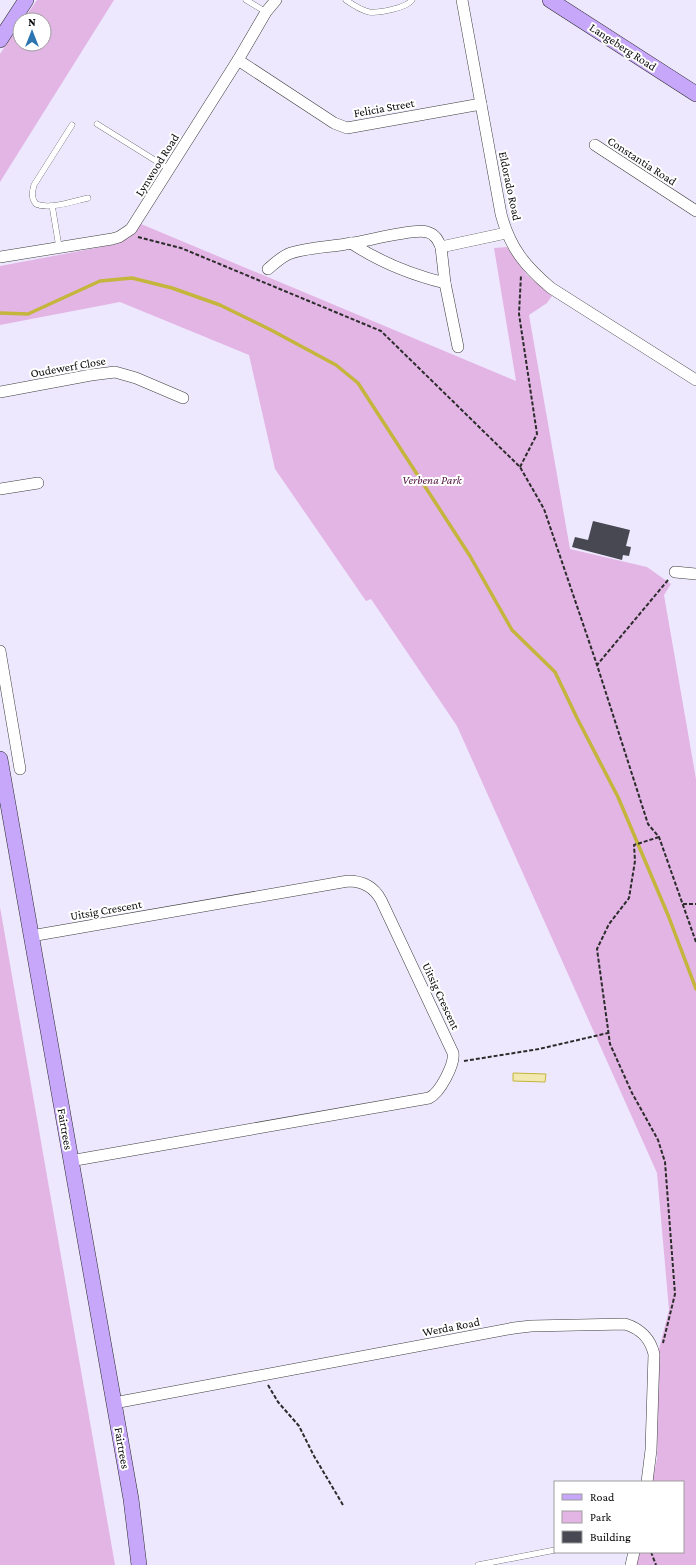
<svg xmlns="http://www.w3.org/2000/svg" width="696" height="1565" font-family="'Crimson Pro',serif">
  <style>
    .green { fill: #e3b5e5 }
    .water { fill: #f1e9b0; stroke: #c4b53c }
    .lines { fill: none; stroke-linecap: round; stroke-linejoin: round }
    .stream { stroke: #c4b53c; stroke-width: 3.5 }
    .building { fill: #474852 }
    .lane-casing { stroke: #3d3d3d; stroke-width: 6 }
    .street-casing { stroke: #3d3d3d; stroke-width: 12 }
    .secondary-casing { stroke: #2c2c2c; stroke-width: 16 }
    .path { stroke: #2c2c2c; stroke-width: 2; stroke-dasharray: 4 2; stroke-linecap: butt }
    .lane { stroke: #fff; stroke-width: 5.5 }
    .street { stroke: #fff; stroke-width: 11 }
    .secondary { stroke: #c6a7fa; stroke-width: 15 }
    .labels { text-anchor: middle; stroke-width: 4; stroke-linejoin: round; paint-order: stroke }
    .street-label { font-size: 12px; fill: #0a0a0a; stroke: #fff }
    .park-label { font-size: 12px; font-style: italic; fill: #5c204b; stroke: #fff }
  </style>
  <rect width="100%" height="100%" fill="#eee8fe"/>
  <g class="green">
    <path d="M37 0H114L0 182V54L20 24V44H44V20H23Z"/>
    <path d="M141 224 516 381 494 248 507 247 527 275 552 296 547 303 529 315 570 549 647 567 671 584 664 595 696 779V1565H636L639 1552H683V1482H652L657 1459 659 1349 669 1310 657 1173 457 726 371 599 366 601 275 469 249 355 120 302 0 325V266L117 244 129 238Z"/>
    <path d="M0 907 115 1565H0Z"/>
  </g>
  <path class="water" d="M513 1073 546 1074 545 1082 513 1081Z"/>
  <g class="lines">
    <path class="stream" d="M0 313 28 314 100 281 132 278 172 288 220 305 271 330 336 365 358 383 470 556 512 630 555 672 577 718 618 797 668 915 696 989"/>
  </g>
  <path class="building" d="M593 521 630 530 626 546 631 547 629 556 623 555 622 560 572 547 575 537 588 540Z"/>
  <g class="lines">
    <defs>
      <g id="lane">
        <path d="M246 0 266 12"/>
        <path d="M346 0C353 5 361 10 369 12 380 13 406 8 412 0"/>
        <path d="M97 124 169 169"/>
        <path d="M72 125 34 185C32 192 31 198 36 204 49 210 74 201 88 198"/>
        <path d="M52 205 59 247"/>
        <path d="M478 1565 555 1550"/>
      </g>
      <g id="street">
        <path d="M462 0 501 214C510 248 525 266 551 288L696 380"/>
        <path d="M238 60 334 123 347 128 481 104"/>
        <path d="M595 145 696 211"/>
        <path d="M351 243C380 262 412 275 445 283L441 247"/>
        <path d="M0 257 112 239 119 237 131 229 238 60 266 12 276 0"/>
        <path d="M268 269C275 263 282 256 291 253 310 247 332 247 352 243 367 241 415 228 427 232 435 234 438 240 441 247L506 233"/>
        <path d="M445 283 458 347"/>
        <path d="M0 392 91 375 115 372 136 378 183 398"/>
        <path d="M0 489 38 483"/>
        <path d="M675 572 696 574"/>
        <path d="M0 651 20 769"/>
        <path d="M31 936 348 881C363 881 374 887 381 900L453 1053C455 1064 440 1093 429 1098L70 1161"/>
        <path d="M114 1403 514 1328 531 1326 625 1324C641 1329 650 1338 654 1354L651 1450 647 1482"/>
        <path d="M631 1565 634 1552"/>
      </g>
      <g id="secondary">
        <path d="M550 0 696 94"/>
        <path d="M0 40 26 0"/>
        <path d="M0 759 131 1499 139 1565"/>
      </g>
    </defs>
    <use href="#lane" class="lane-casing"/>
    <use href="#street" class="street-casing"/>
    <use href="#secondary" class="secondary-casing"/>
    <g class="path">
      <path d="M138 237 181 248 381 331 520 467 544 509 597 665"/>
      <path d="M520 467 537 434 519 314 521 275"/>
      <path d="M668 580 597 665 648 824 659 837 696 942"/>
      <path d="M659 837 634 845 635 861 629 898 609 924 597 949 610 1044 632 1093 658 1140 665 1162 675 1294 663 1343"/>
      <path d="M683 904H696"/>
      <path d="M464 1061 539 1049 608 1033"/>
      <path d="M268 1385 278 1402 299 1426 314 1456 343 1505"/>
      <path d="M651 1552 656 1565"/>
    </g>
    <use href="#lane" class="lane"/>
    <use href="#street" class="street"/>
    <use href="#secondary" class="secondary"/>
  </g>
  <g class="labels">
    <g class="street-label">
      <text transform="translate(623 47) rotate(33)" y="4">Langeberg Road</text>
      <text transform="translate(384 108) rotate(-10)" y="4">Felicia Street</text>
      <text transform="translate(642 161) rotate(33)" y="4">Constantia Road</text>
      <text transform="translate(157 165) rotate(-58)" y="4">Lynwood Road</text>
      <text transform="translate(510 186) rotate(78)" y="4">Eldorado Road</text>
      <text transform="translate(68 367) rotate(-10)" y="4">Oudewerf Close</text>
      <text transform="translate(106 910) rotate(-10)" y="4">Uitsig Crescent</text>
      <text transform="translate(441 996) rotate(65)" y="4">Uitsig Crescent</text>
      <text transform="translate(65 1129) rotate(80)" y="4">Fairtrees</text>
      <text transform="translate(451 1327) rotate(-11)" y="4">Werda Road</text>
      <text transform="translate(122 1448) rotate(80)" y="4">Fairtrees</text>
    </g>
    <g class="park-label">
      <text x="432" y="484">Verbena Park</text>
    </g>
  </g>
  <rect x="554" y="1481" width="130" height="72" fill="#ffffff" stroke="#9d9d9d"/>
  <rect x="562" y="1494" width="20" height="6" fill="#c6a7fa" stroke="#9d9d9d"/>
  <text x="590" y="1501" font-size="12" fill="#0a0a0a">Road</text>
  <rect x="562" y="1511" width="20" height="12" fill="#e3b5e5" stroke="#9d9d9d"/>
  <text x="590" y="1521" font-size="12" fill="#0a0a0a">Park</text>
  <rect x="562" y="1531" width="20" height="12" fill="#474852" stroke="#9d9d9d"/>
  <text x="590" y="1541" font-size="12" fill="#0a0a0a">Building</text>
  <g transform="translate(32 32)"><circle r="19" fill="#ffffff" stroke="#9d9d9d"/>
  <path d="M0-3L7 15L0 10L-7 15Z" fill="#2c75b0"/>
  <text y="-6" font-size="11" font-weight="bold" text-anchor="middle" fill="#0a0a0a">N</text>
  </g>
</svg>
